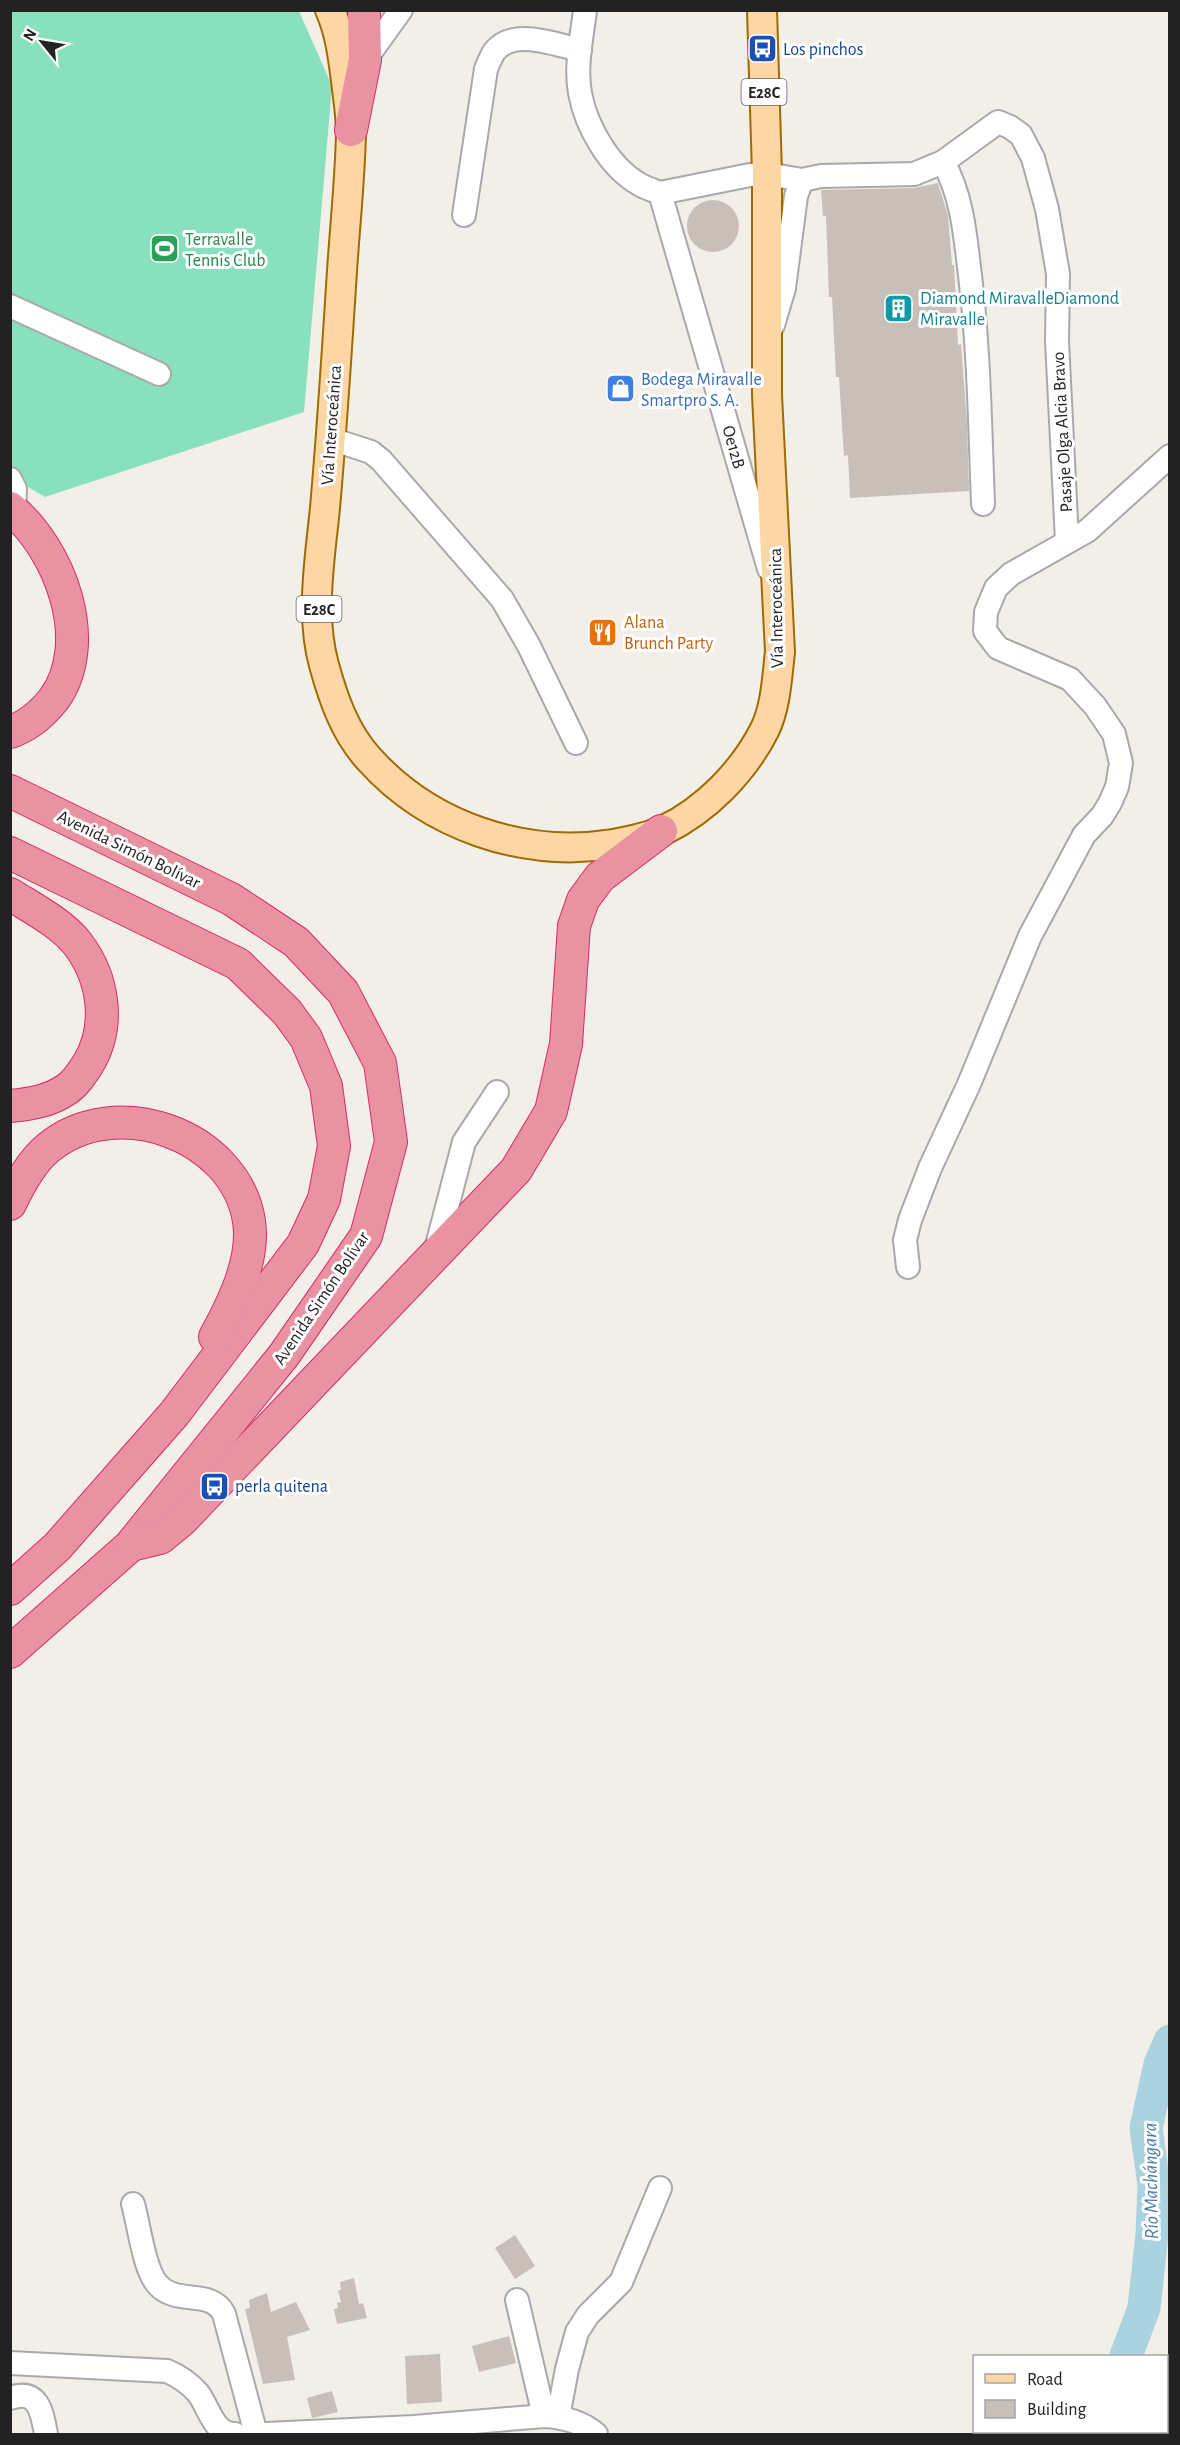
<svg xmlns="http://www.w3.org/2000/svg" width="1180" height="2445" font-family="'Alegreya Sans',sans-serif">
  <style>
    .pitch { fill: #88e0be }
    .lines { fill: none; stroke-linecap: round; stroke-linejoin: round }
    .river { stroke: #aad3df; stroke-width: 33 }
    .building { fill: #c7bfb8 }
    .minor-casing { stroke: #a9a9a9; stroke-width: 26 }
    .major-casing { stroke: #a06b00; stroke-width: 32 }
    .highway-casing { stroke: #dc2a67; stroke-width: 34 }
    .minor { stroke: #fff; stroke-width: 22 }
    .major { stroke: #fcd6a4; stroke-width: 28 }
    .highway { stroke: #e892a2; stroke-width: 32 }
    .labels { text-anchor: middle; stroke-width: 6; stroke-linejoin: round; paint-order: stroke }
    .shield { fill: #fff; stroke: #646464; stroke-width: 1.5 }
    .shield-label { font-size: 16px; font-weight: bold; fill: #222 }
    .transit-label { font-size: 18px; fill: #164399; stroke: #fff; text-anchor: start }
    .leisure-label { font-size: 18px; fill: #27864d; stroke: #fff; text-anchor: start }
    .culture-label { font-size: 18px; fill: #0d838f; stroke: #fff; text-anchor: start }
    .shop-label { font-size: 18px; fill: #366cbe; stroke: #fff; text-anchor: start }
    .street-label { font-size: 18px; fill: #222; stroke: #fff }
    .food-label { font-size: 18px; fill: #c56008; stroke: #fff; text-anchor: start }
    .water-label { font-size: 20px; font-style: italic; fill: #4a7aab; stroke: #fff }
  </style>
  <rect width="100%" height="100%" fill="#f2efe9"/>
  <path class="pitch" d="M11 11H299L332 86 304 412 45 497 11 477Z"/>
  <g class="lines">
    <g class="river">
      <path d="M1126 2356 1144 2308 1152 2234 1154 2185 1146 2128 1160 2064 1170 2041"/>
      <path d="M1111 2434V2432"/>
    </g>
  </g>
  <g class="building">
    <path d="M938 183 948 216 952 265H954L958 345 961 344 967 423 969 491 850 498 848 455 844 456 839 377H836L832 297H829L826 216H823L821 190 914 188Z"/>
    <circle cx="713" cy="226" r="26"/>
    <path d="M515 2235 535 2266 515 2279 495 2248Z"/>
    <path d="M354 2278 359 2304 363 2303 367 2318 337 2324 334 2309 338 2308 337 2303 341 2302 338 2290H341L340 2282Z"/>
    <path d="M267 2293 271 2312 296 2302 310 2330 287 2337 295 2380 263 2384 245 2309 250 2308 249 2300Z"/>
    <path d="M509 2336 516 2363 479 2372 472 2346Z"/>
    <path d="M440 2354 442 2402 407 2404 405 2356Z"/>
    <path d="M332 2391 338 2412 312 2418 307 2398Z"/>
  </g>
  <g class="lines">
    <defs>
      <g id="minor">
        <path d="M585 10C582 37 575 66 580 93 586 126 609 167 639 184 645 188 653 190 660 193"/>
        <path d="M365 60 401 10"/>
        <path d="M943 162C961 193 965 232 969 267 979 346 980 425 983 504"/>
        <path d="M660 193 750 175 767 174 802 180 821 176 914 174 943 162 998 122 1010 127 1021 135 1033 158 1047 209 1058 274 1057 341 1067 541"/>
        <path d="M660 193 769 569"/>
        <path d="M464 215 486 69C488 64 491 57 494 52 513 27 555 45 580 50"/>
        <path d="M10 306 159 374"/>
        <path d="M773 325 784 288 796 196 802 180"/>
        <path d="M331 439 371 452 381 460 502 599 529 646 576 743"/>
        <path d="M10 479 15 489 14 511"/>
        <path d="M435 1253 464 1142 497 1092"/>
        <path d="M908 1267 905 1240 910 1220 930 1168 969 1084 1030 936 1084 835 1102 816 1110 803 1117 787 1121 763 1114 734 1095 706 1070 679 998 648 985 631 986 612 996 588 1011 574 1087 531 1170 456"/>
        <path d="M133 2204C139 2225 144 2270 158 2285 177 2306 211 2288 224 2314L256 2434"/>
        <path d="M517 2300 544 2416"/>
        <path d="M10 2363 167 2371C179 2376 189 2383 198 2393 209 2407 213 2434 235 2434"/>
        <path d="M10 2398C39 2388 42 2413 46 2434"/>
        <path d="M558 2417 567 2369 577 2332 588 2315 621 2282 660 2188"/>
        <path d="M266 2434 414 2427 544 2416C563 2417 582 2422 596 2434"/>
      </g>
      <path id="major" d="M330 10C340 32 343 57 346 81 348 98 351 116 351 133 350 179 345 225 342 271 337 350 332 429 325 508 320 558 310 615 324 665 333 698 345 733 369 759 430 827 524 858 613 844 630 841 649 837 664 830 706 810 744 771 765 729 776 706 777 677 780 652L767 395V174L762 10"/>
      <g id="highway">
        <path d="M351 130 365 60 364 10"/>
        <path d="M10 508C60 549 95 642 54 699 42 714 29 726 10 732"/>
        <path d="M10 791 231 899 296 942 343 992 380 1063 391 1142 366 1236 284 1355 130 1546 10 1652"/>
        <path d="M10 853 238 964 287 1012 306 1038 326 1086 334 1146 324 1199 303 1244 174 1414 57 1547 10 1589"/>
        <path d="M10 894C32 908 61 923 77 943 104 978 111 1026 88 1064 82 1073 76 1083 67 1089 50 1101 31 1104 10 1106"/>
        <path d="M10 1204C19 1185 31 1162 48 1148 115 1092 235 1134 249 1221 255 1260 233 1304 215 1337"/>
        <path d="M131 1545 160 1538 182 1520 516 1170 551 1111 566 1044 574 926 583 900 600 877 661 831"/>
      </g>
    </defs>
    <use href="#minor" class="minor-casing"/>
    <use href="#major" class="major-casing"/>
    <use href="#highway" class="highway-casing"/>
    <use href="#minor" class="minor"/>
    <use href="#major" class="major"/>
    <use href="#highway" class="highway"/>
  </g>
  <defs>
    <symbol id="bus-square" viewBox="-11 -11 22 22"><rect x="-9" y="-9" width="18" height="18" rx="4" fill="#1a4fb4" stroke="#fff"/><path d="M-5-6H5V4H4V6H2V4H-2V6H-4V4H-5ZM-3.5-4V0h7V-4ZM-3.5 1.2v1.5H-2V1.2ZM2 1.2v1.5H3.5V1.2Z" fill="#fff"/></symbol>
    <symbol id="stadium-square" viewBox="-11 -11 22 22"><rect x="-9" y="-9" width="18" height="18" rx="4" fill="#2e9e5b" stroke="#fff"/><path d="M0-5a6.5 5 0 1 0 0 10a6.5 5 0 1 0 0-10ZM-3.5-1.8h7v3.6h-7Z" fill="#fff"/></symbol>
    <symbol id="building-square" viewBox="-11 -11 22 22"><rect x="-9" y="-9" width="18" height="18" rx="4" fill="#0f9aa8" stroke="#fff"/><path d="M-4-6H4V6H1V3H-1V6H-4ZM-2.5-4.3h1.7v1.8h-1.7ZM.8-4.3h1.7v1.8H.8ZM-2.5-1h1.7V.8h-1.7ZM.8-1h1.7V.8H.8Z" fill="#fff"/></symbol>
    <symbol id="shop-square" viewBox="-11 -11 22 22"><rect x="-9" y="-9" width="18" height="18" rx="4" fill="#3f7fe0" stroke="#fff"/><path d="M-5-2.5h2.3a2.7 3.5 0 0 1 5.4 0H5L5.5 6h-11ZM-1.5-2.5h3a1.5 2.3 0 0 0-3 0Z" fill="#fff"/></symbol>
    <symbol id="restaurant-square" viewBox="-11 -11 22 22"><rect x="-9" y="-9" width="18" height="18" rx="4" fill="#e8710a" stroke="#fff"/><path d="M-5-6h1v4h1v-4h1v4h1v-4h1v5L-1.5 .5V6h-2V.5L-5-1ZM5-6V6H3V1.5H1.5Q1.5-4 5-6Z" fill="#fff"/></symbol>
  </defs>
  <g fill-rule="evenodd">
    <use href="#bus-square" x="746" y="32" width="33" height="33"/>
    <use href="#stadium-square" x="148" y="232" width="33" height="33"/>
    <use href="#building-square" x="882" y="292" width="33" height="33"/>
    <use href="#shop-square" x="604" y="372" width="33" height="33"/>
    <use href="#restaurant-square" x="586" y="616" width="33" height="33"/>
    <use href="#bus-square" x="198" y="1470" width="33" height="33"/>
  </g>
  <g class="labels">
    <g class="shield">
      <rect x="741.5" y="79" width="45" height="26" rx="4.5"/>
      <rect x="296.5" y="596" width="45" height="26" rx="4.5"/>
    </g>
    <g class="shield-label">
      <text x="764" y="98">E28C</text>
      <text x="319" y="615">E28C</text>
    </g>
    <g class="transit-label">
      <text x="783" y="55">Los pinchos</text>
      <text x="235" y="1492">perla quitena</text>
    </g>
    <g class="leisure-label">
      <text x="185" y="245">Terravalle<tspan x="185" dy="21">Tennis Club</tspan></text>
    </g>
    <g class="culture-label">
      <text x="920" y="304">Diamond MiravalleDiamond<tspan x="920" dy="21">Miravalle</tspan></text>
    </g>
    <g class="shop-label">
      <text x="641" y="385">Bodega Miravalle<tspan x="641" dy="21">Smartpro S. A.</tspan></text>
    </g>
    <g class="street-label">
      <text transform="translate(331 425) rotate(-86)" y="6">Vía Interoceánica</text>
      <text transform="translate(1062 432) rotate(-93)" y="6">Pasaje Olga Alcia Bravo</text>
      <text transform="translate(734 447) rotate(74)" y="6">Oe12B</text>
      <text transform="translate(776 608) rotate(-91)" y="6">Vía Interoceánica</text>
      <text transform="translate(129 849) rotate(26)" y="6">Avenida Simón Bolívar</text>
      <text transform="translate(321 1298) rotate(-56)" y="6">Avenida Simón Bolívar</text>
    </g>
    <g class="food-label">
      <text x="624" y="628">Alana<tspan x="624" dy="21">Brunch Party</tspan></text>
    </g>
    <g class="water-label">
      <text transform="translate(1150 2181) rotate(-91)" y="7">Río Machángara</text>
    </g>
  </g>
  <rect width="1180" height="2445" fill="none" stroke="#222222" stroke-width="24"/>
  <rect x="973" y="2355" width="195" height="78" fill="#ffffff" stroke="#a7a7a7" stroke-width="1.5"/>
  <rect x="985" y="2374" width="30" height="9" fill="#fcd6a4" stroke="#a7a7a7" stroke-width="1.5"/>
  <text x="1027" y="2385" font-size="18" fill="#222222">Road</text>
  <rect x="985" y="2400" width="30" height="18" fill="#c7bfb8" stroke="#a7a7a7" stroke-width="1.5"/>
  <text x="1027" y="2415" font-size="18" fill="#222222">Building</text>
  <g transform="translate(42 42) rotate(300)" stroke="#ffffff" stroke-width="4.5" paint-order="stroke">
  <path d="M0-4.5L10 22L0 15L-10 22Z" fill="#222222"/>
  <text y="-9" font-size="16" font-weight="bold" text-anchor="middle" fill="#222222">N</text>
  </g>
</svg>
